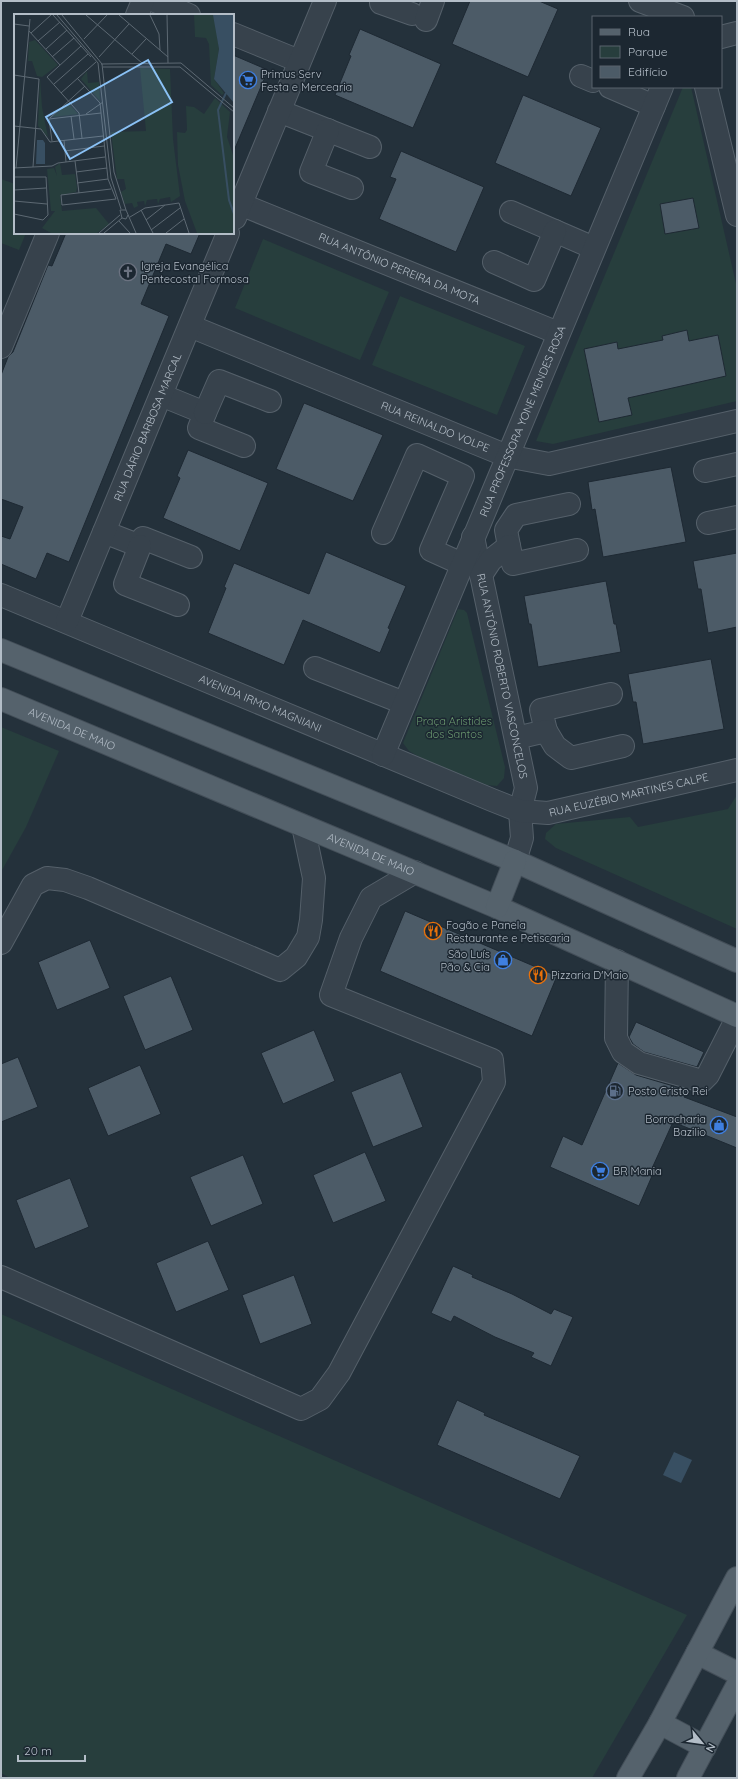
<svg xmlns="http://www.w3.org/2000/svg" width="738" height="1779" font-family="Quicksand,sans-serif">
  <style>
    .green { fill: #273e3d }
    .water { fill: #384f62 }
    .building { fill: #4c5b67; stroke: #1e2933 }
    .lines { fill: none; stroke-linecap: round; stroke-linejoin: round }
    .minor-casing { stroke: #55606a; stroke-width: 24 }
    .major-casing { stroke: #434e58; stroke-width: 24 }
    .minor { stroke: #37424c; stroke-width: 22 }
    .major { stroke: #55626c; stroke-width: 22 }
    .labels { text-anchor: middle; stroke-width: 3; stroke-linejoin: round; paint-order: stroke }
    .poi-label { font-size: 11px; fill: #b3bdc7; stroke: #1c2731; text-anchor: start }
    .street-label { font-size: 11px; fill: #b3bdc7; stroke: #1c2731 }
    .park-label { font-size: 11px; fill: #6a986f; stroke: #1c2731 }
    .inset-river { fill: none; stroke: #384f62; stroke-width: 2 }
    .inset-road { fill: none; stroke: #5d6973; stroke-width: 1 }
    .view { fill: #8ac1f5; fill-opacity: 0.15; stroke: #8ac1f5; stroke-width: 2 }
    .inset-edge { fill: none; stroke: #b3bdc7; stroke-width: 2 }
  </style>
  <rect width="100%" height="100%" fill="#24313b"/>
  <g class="green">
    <path d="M683 87H691L737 288V401L553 444 536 441Z"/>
    <path d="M1 179 15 184V233H26L19 250 1 243Z"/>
    <path d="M263 239 389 292 360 360 235 308Z"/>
    <path d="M400 296 525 346 497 415 372 365Z"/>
    <path d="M458 609 464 610 467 613 505 767 504 778 497 786 487 785 423 759 409 751 403 743Z"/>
    <path d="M1 727 59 751 26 827 1 872Z"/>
    <path d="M737 795V929L556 848 545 839 546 833 556 824 630 817 638 827 728 809Z"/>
    <path d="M1 1314 687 1615 592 1778H10L1 1773Z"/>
  </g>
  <path class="water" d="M674 1452 692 1460 681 1483 663 1475Z"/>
  <g class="building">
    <path d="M470 1H539L558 9 528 77 452 44Z"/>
    <path d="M360 29 441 64 413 128 335 95 351 56 349 55Z"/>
    <path d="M233 55 268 70 233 153Z"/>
    <path d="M523 95 601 128 571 196 495 163Z"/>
    <path d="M401 151 484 187 456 252 379 219 396 179 390 177Z"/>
    <path d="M693 198 699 228 665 234 660 204Z"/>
    <path d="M66 233H200L191 254 166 244 141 304 169 316 69 562 47 553 36 579 1 564V536L10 539 23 507 1 499V375L8 357 13 352 48 265 52 266Z"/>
    <path d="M687 330 689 341 718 335 726 376 628 398 632 415 599 422 584 349 617 342 618 349 663 340 662 336Z"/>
    <path d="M304 403 383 435 353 501 276 469Z"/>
    <path d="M188 450 268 483 240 551 163 518 180 478 177 476Z"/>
    <path d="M671 467 686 542 603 557 595 509 592 510 588 482Z"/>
    <path d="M326 552 406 586 388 628 390 629 380 653 303 620 284 665 208 633 226 588 224 587 234 563 309 594Z"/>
    <path d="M737 553V627L708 633 701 589H698L693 561Z"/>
    <path d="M606 581 614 624H616L621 652 538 667 531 624H529L524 596Z"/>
    <path d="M711 659 724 729 643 744 636 702H633L628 674Z"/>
    <path d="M405 911 557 976 532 1036 380 971Z"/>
    <path d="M90 940 110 988 57 1010 38 962Z"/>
    <path d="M171 976 193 1030 145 1050 123 996Z"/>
    <path d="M636 1022 704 1052 697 1067 644 1052 633 1044 629 1037Z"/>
    <path d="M314 1030 335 1081 283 1104 261 1053Z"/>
    <path d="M18 1057 38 1107 1 1122V1064Z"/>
    <path d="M618 1063 636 1075 687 1090 684 1097 737 1117V1148L673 1122 649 1175 652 1176 639 1206 550 1167 563 1136 582 1145Z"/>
    <path d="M140 1065 161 1114 108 1136 88 1088Z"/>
    <path d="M401 1072 423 1127 373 1147 351 1092Z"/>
    <path d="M365 1152 386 1201 333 1223 313 1175Z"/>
    <path d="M243 1155 263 1204 211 1226 190 1177Z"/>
    <path d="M70 1178 89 1227 35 1249 16 1200Z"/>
    <path d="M208 1241 229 1290 176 1312 156 1263Z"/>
    <path d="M453 1266 473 1275 472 1277 512 1294 551 1314 554 1309 573 1317 551 1366 531 1357 534 1353 495 1337 454 1316 451 1322 431 1313Z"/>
    <path d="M294 1275 312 1324 260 1344 242 1295Z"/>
    <path d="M457 1400 485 1413 484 1415 580 1456 560 1499 437 1445Z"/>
  </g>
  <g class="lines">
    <defs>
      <g id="minor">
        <path d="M155 1 189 15"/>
        <path d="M640 1 683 17"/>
        <path d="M381 3 412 14"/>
        <path d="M137 15 143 1"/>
        <path d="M426 20 433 1"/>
        <path d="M233 34 299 61"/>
        <path d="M721 37 737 33"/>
        <path d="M581 76 593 81"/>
        <path d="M610 87 654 106"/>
        <path d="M706 87 737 215"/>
        <path d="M279 111 370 147"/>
        <path d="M328 130 311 172 352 188"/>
        <path id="s1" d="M240 204 558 333"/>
        <path d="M511 212 594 248"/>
        <path d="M235 218 325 1"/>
        <path d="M494 262 534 280 555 231"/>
        <path id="s2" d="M190 326 507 456 549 464 737 421"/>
        <path d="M1 347 48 233"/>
        <path d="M161 395 205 413 199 428 244 446"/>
        <path d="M205 413 219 381 270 401"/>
        <path d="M705 471 737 464"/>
        <path d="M708 523 737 517"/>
        <path d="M104 532 140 546 143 538 191 557"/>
        <path d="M383 533 417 455 463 476 431 550 462 564"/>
        <path id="s3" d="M473 537 526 788 520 811 522 838 515 861"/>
        <path d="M140 546 125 584 178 605"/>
        <path d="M509 546 506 530 516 515 569 504"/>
        <path d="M481 575 491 560 509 546 513 564 577 550"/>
        <path id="s4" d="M1 595 492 800 520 811 548 813 737 770"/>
        <path id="s5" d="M67 621 228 233"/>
        <path d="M315 668 404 703"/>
        <path d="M546 731 541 710 611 694"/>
        <path d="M516 738 546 731 555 746 571 758 623 746"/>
        <path id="s6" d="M383 755 662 87"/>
        <path d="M1 943 33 885 47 878 65 880 88 888 280 970 296 957 308 937 311 920 314 878 303 826"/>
        <path d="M617 961 616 1038 623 1052 639 1063 702 1081 708 1075 737 1018"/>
        <path d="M1 1277 301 1409 320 1399 339 1373 494 1082 492 1060 331 995 351 938 371 898 415 872"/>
      </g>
      <g id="major">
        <path d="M1 650 515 861 737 961"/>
        <path id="s7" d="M1 699 497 907 737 1016"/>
        <path d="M497 907 515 861"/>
        <path d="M697 1653 737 1673"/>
        <path d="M660 1723 705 1747"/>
        <path d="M628 1778 660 1723 737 1578"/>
        <path d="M688 1778 737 1686"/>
      </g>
    </defs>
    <use href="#minor" class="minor-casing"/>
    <use href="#major" class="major-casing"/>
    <use href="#minor" class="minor"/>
    <use href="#major" class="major"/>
  </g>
  <defs>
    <symbol id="supermarket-ring" viewBox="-11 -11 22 22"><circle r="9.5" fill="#1c2731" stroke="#3f7fe0" stroke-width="1.5"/><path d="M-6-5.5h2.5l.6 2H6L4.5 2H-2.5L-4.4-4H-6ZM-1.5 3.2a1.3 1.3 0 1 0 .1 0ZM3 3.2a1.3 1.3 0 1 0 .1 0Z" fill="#3f7fe0"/></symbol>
    <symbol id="church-ring" viewBox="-11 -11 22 22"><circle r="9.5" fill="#1c2731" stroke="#6b7280" stroke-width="1.5"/><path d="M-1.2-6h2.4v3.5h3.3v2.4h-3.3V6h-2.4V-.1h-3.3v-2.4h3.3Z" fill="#6b7280"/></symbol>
    <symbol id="restaurant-ring" viewBox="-11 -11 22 22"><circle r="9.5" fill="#1c2731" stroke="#e8710a" stroke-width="1.5"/><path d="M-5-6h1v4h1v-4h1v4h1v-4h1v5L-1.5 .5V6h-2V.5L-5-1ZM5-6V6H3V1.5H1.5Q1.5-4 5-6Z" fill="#e8710a"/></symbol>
    <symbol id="shop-ring" viewBox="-11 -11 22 22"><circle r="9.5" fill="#1c2731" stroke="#3f7fe0" stroke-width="1.5"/><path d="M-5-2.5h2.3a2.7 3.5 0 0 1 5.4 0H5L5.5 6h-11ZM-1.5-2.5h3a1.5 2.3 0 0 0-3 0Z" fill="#3f7fe0"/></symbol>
    <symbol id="fuel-ring" viewBox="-11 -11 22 22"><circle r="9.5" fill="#1c2731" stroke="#5c6f8a" stroke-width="1.5"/><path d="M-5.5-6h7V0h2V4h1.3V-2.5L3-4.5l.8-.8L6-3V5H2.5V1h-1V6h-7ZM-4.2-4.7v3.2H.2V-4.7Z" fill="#5c6f8a"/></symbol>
  </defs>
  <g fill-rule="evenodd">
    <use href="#supermarket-ring" x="238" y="70" width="20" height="20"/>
    <use href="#church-ring" x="118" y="262" width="20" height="20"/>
    <use href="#restaurant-ring" x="423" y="921" width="20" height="20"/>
    <use href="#shop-ring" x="493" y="950" width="20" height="20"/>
    <use href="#restaurant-ring" x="528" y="965" width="20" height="20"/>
    <use href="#fuel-ring" x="605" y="1081" width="20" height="20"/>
    <use href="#shop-ring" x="709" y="1115" width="20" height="20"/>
    <use href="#supermarket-ring" x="590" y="1161" width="20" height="20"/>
  </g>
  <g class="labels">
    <g class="poi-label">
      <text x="261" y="78">Primus Serv<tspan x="261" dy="13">Festa e Mercearia</tspan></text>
      <text x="141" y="270">Igreja Evangélica<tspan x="141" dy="13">Pentecostal Formosa</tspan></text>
      <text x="446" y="929">Fogão e Panela<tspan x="446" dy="13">Restaurante e Petiscaria</tspan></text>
      <text x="490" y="958" text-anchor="end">São Luís<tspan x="490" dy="13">Pão &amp; Cia</tspan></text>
      <text x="551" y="979">Pizzaria D'Maio</text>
      <text x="628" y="1095">Posto Cristo Rei</text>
      <text x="706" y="1123" text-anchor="end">Borracharia<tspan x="706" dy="13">Bazilio</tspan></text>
      <text x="613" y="1175">BR Mania</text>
    </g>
    <g class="street-label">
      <text dy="4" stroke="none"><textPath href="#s1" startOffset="172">RUA ANTÔNIO PEREIRA DA MOTA</textPath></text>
      <text dy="4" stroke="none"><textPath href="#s6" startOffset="362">RUA PROFESSORA YONE MENDES ROSA</textPath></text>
      <text dy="4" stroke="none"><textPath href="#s5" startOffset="210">RUA DÁRIO BARBOSA MARCAL</textPath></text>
      <text dy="4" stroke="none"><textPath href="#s2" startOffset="265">RUA REINALDO VOLPE</textPath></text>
      <text dy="4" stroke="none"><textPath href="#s3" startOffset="142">RUA ANTÔNIO ROBERTO VASCONCELOS</textPath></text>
      <text dy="4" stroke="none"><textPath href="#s4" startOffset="281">AVENIDA IRMO MAGNIANI</textPath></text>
      <text dy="4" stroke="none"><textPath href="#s7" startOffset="77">AVENIDA DE MAIO</textPath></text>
      <text dy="4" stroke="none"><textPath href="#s4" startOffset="673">RUA EUZÉBIO MARTINES CALPE</textPath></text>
      <text dy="4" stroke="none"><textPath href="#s7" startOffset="401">AVENIDA DE MAIO</textPath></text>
    </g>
    <g class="park-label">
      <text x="454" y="725">Praça Aristides<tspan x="454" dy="13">dos Santos</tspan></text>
    </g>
  </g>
  <g transform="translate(14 14)">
    <rect width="220" height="220" fill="#24313b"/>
    <path d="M176 1H199L201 5 205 35 200 65 210 79 208 81 197 71 195 30 192 24 181 23 180 1ZM21 26 44 51 28 63 23 62 18 47H14L15 28ZM126 54 156 55 159 125 166 182 157 188 156 183 146 185 144 190 143 185 133 186 131 192 130 187 123 188 124 192 120 194 118 189 111 190 107 178 112 175 110 165H103L97 118 132 117ZM73 57 74 69 85 68 86 87 67 65ZM26 64 28 93 34 123 24 112ZM201 84 216 98 213 123 220 144V219H183L171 187 164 151 163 118 171 119 173 116 172 92 180 93 190 100ZM54 89 64 100 38 103ZM46 149 48 161 61 160 63 174 62 178 46 181 48 197 82 194 95 210 83 219H37L28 214 41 197H37L33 155 40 154 43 162 41 153Z" fill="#273e3d"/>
    <path d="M199 1H220V89L200 65 205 35ZM23 126H29L31 129V150H22Z" fill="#384f62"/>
    <path class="inset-river" d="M212 79 204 96 215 186 220 200"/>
    <path class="inset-road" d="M39 1 77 43M43 1 84 49 97 164 107 195M48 1 88 50 100 158 112 196M72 1 128 49M105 1 154 43M136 1 145 20 146 36M153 1 154 49M0 10 15 12M15 17 46 51M17 19 37 1M70 25 93 1M24 27 46 8M67 32 33 63 65 99 68 124M32 35 53 16M118 40 132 25M38 43 60 24M85 43 115 10M87 50 167 49 220 94M89 53H166L220 98M0 61 25 65 19 153M63 64 86 89 94 165 102 185M40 70 74 40M47 79 82 48M72 100 89 88M57 102 60 125M36 104 71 72M35 105 87 99M35 105 38 127M0 112 27 115 36 128 89 122M50 126 52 148M51 137 90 132M61 147 65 179M0 154 38 152 44 149 91 143M2 154 16 5M62 158 93 154M0 163H32L34 201 29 206 0 200M63 169 94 165M97 175 47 181 48 191 102 185M0 176 32 174M0 187 33 190M127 196 139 219M114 201 112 205 108 204 106 196H112L122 219M116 203 131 194 165 189 175 219M132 206 151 191M105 207 116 219M137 216 166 194M85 219 106 201M90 219 108 204M152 219 170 205"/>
    <path class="view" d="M134 46 158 88 56 145 32 103Z"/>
    <rect width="220" height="220" class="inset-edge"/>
  </g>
  <rect width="738" height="1779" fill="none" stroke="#b3bdc7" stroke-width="4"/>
  <rect x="592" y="16" width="130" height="72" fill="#1c2731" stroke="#58636d"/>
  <rect x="600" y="29" width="20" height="6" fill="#55626c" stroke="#58636d"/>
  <text x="628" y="36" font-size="12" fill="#b3bdc7">Rua</text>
  <rect x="600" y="46" width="20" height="12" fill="#273e3d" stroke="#58636d"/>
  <text x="628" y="56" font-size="12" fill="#b3bdc7">Parque</text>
  <rect x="600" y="66" width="20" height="12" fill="#4c5b67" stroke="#58636d"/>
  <text x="628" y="76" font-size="12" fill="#b3bdc7">Edifício</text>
  <g transform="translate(702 1743) rotate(119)" stroke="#1c2731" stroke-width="3" paint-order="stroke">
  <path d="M0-3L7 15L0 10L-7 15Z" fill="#b3bdc7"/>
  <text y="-6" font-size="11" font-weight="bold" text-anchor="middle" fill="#b3bdc7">N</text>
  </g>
  <path d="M18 1755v6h67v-6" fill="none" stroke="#b3bdc7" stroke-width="2"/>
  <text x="24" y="1755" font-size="12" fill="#b3bdc7" stroke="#1c2731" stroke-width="3" paint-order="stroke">20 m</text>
</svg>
